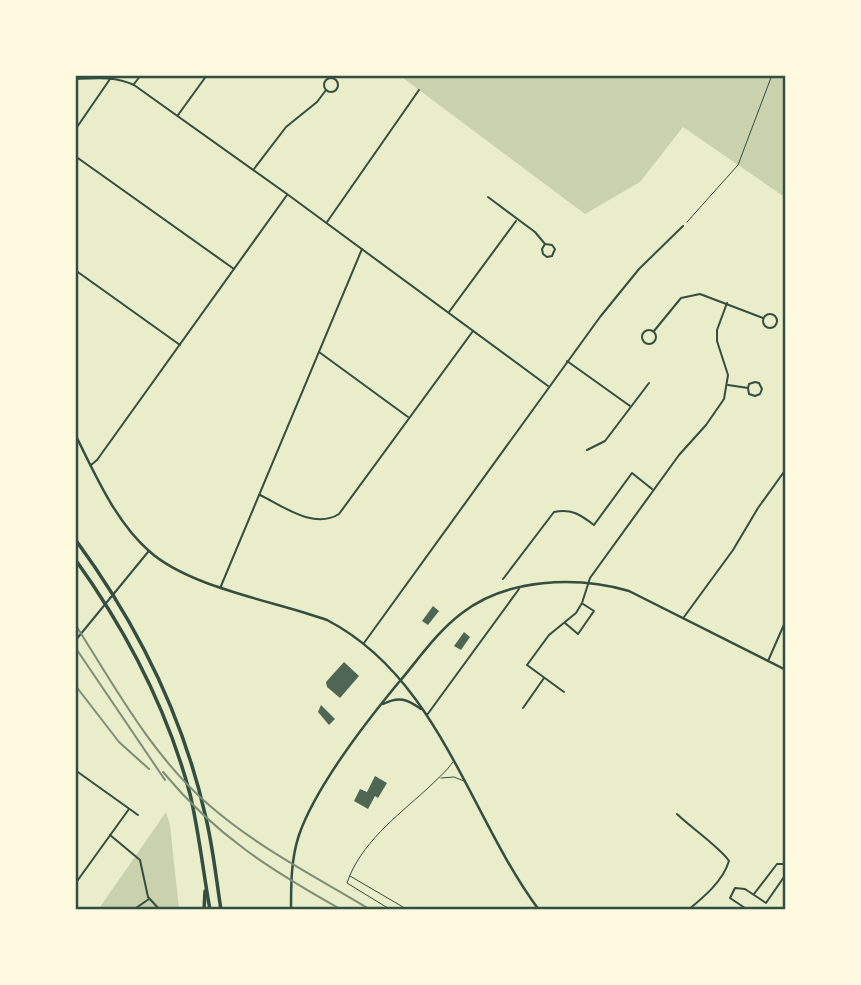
<svg xmlns="http://www.w3.org/2000/svg" width="861" height="985" font-family="'PT Sans Narrow',sans-serif">
  <style>
    .green { fill: #cad2ad }
    .building { fill: #4f6655 }
    .lines { fill: none; stroke-linecap: round; stroke-linejoin: round }
    .path { stroke: #344e41; stroke-width: 1 }
    .service { stroke: #344e41; stroke-width: 1 }
    .minor { stroke: #344e41; stroke-width: 2 }
    .tertiary { stroke: #344e41; stroke-width: 2.5 }
    .secondary { stroke: #344e41; stroke-width: 2.5 }
    .motorway { stroke: #344e41; stroke-width: 3.5 }
    .rail { stroke: #7c8e77; stroke-width: 2 }
    .neatline { fill: none; stroke: #344e41; stroke-width: 2.5 }
  </style>
  <rect width="100%" height="100%" fill="#e9edc9"/>
  <g class="green">
    <path d="M399 75H786V198L683 127 640 182 585 214Z"/>
    <path d="M166 812 170 825 179 910H98Z"/>
  </g>
  <g class="building">
    <path d="M433 606 439 611 428 625 422 621Z"/>
    <path d="M464 632 470 637 461 650 454 646Z"/>
    <path d="M344 662 359 676 340 698 327 687 326 682Z"/>
    <path d="M321 705 335 719 329 725 318 712Z"/>
    <path d="M375 776 387 783 378 798 375 796 368 809 354 801 360 789 367 792Z"/>
  </g>
  <g class="lines">
    <path class="path" d="M687 222 738 165 772 75"/>
    <g class="service">
      <path d="M441 778 454 777 464 781"/>
      <path d="M350 876 403 907 402 910"/>
      <path d="M391 910 347 883C360 844 397 816 427 789 436 780 446 772 453 762"/>
    </g>
    <g class="minor">
      <circle cx="331" cy="85" r="7"/>
      <path d="M75 79C95 78 116 76 134 85L287 194 548 386"/>
      <path d="M134 84 141 75"/>
      <path d="M178 115 207 75"/>
      <path d="M75 130 110 79"/>
      <path d="M75 156 234 269"/>
      <path d="M254 169 286 127 317 102 326 90"/>
      <path d="M488 197 535 232 545 244 552 245 555 249 552 256 547 257 543 254 542 249 545 244"/>
      <path d="M327 222 419 90"/>
      <path d="M75 270 180 345"/>
      <path d="M449 312 516 221"/>
      <circle cx="770" cy="321" r="7"/>
      <circle cx="649" cy="337" r="7"/>
      <path d="M654 331 681 298 700 294 763 318"/>
      <path d="M319 352 408 417"/>
      <path d="M567 361 630 406"/>
      <path d="M728 385 748 388 749 384 755 382 759 383 762 389 760 394 755 396 749 394 748 388"/>
      <path d="M587 450 605 441 649 383"/>
      <path d="M91 465 97 460 287 195"/>
      <path d="M260 495C283 506 314 530 339 514L473 331"/>
      <path d="M503 579 554 512C571 508 581 515 594 525L632 473 652 489"/>
      <path d="M221 586 362 249"/>
      <path d="M684 617 733 550 758 508 786 469"/>
      <path d="M565 623 578 634 594 611 583 604"/>
      <path d="M75 641 148 552"/>
      <path d="M364 643 600 317 639 269 683 226"/>
      <path d="M768 661 786 620"/>
      <path d="M564 692 527 665 549 635 576 613 582 603 590 578 679 455 706 425 724 399 728 375 717 341V330L727 303"/>
      <path d="M523 708 544 678"/>
      <path d="M427 715 519 589"/>
      <path d="M75 770 138 815"/>
      <path d="M677 814C689 826 722 849 729 861 723 881 704 897 688 910"/>
      <path d="M110 835 140 860 148 897 160 910"/>
      <path d="M75 884 129 809"/>
      <path d="M754 894 777 864H786"/>
      <path d="M133 910 149 899"/>
      <path d="M748 910 730 898 735 888 745 889 766 903 786 874"/>
    </g>
    <path class="tertiary" d="M400 681C420 657 438 631 462 613 507 578 577 576 629 591L786 670"/>
    <g class="secondary">
      <path d="M75 434C95 474 115 521 149 551 190 588 275 601 327 620 439 678 469 816 539 910"/>
      <path d="M383 704C399 696 407 699 421 709"/>
      <path d="M291 910C291 884 291 859 299 835 316 786 366 722 399 682"/>
    </g>
    <g class="motorway">
      <path d="M75 539C136 622 182 713 205 814 213 846 216 878 221 910"/>
      <path d="M75 559C126 630 167 708 190 794 199 832 203 871 210 910"/>
      <path d="M204 910 205 891"/>
    </g>
    <g class="rail">
      <path d="M75 624C115 687 152 756 209 805 257 847 316 877 371 910"/>
      <path d="M75 647 165 780"/>
      <path d="M75 685 119 742 149 769"/>
      <path d="M163 772C216 836 271 870 342 910"/>
    </g>
  </g>
  <rect width="861" height="985" fill="none" stroke="#fefae0" stroke-width="154"/>
  <rect x="77" y="77" width="707" height="831" class="neatline"/>
</svg>
